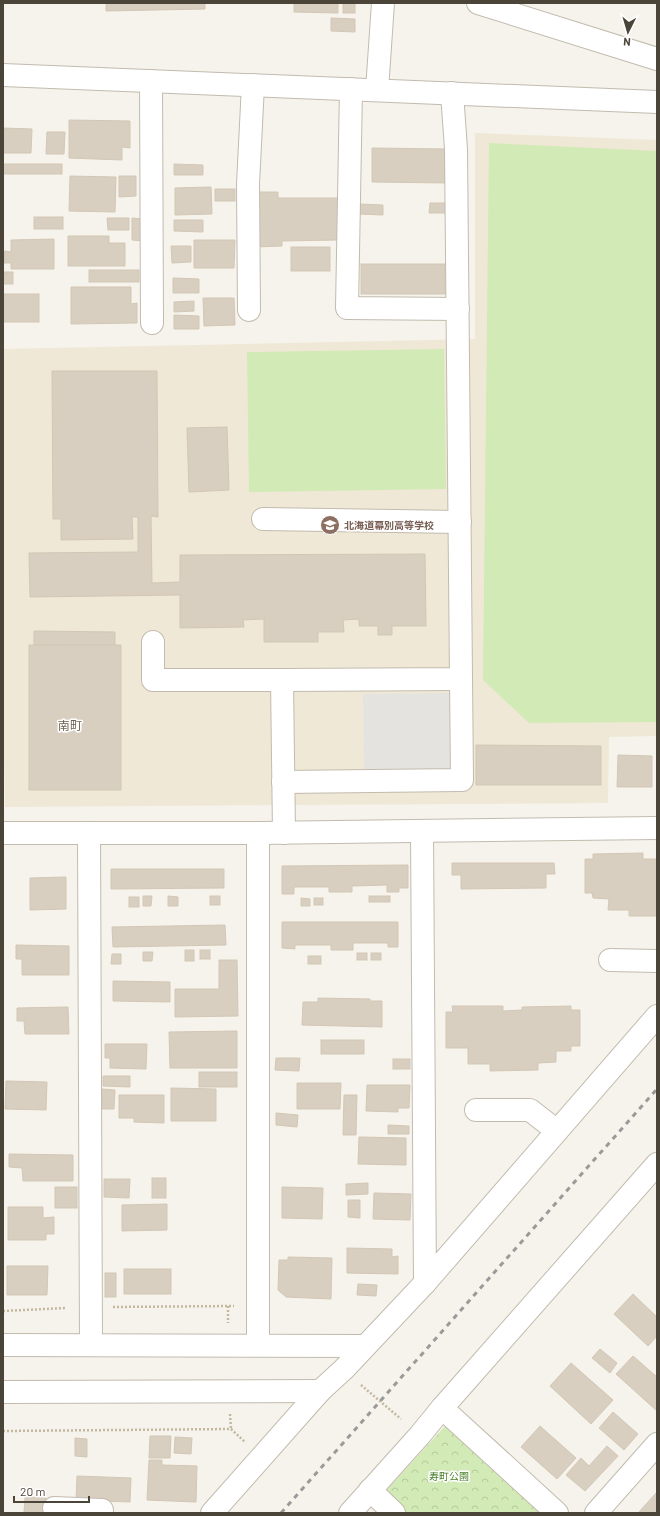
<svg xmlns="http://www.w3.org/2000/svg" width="660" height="1516" font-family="Barlow,'Noto Sans JP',sans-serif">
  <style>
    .education { fill: #efe8d6 }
    .grass { fill: #d2eab5 }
    .park { fill: url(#park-crowns) }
    .parking { fill: #e5e3e0 }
    .building { fill: #d8cfc1; stroke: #d3c7b4 }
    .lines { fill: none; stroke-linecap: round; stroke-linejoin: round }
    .minor-casing { stroke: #c2bbae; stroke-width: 24 }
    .path { stroke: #c4b79f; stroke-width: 2.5; stroke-dasharray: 2 2; stroke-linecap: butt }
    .minor { stroke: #fff; stroke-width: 22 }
    .rail { stroke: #9a9a9a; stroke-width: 3; stroke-dasharray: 5 5; stroke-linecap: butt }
    .labels { text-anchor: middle; stroke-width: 3; stroke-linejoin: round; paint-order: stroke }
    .education-label { font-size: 10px; font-weight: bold; fill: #785e54; stroke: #fff; text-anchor: start }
    .park-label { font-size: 10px; fill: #4a7f2a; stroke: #fff }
    .quarter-label { font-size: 12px; fill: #6e6250; stroke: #fff }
  </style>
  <defs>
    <pattern id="park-crowns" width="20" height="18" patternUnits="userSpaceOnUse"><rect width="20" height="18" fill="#d2eab5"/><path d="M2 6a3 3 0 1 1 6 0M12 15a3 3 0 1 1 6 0" fill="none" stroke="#b6ca9c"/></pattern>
  </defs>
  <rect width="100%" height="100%" fill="#f6f3ec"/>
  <path class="education" d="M475 133 657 140V736L609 737 608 803 5 807 3 702V349L475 339Z"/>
  <g class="grass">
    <path d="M489 143 657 151V722L529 723 483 680Z"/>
    <path d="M444 349 446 489 249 492 247 352Z"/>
  </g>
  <path class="park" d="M446 1425 545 1513H406L384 1493Z"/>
  <path class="parking" d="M449 693 450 769 364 770 363 694Z"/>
  <g class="building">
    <path d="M106 3H205V9L106 11Z"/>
    <path d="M294 3H338V13L294 12Z"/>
    <rect x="343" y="3" width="12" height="10"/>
    <path d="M331 18 355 19V32L331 31Z"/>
    <path d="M69 120 130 121V148L122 147V160L69 158Z"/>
    <path d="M3 128 32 129 31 153H3Z"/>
    <path d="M47 132H65L64 154H46Z"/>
    <path d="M372 148 449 149V183L372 182Z"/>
    <rect x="3" y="164" width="59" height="10"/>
    <path d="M174 164 203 165V175H174Z"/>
    <path d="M70 176 116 177 115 212 69 211Z"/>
    <path d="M119 176H136V196L119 197Z"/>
    <path d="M211 187 212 214 175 215V188Z"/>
    <rect x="215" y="189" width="20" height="12"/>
    <path d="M255 192H278V198H338V240L282 241V246L255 247Z"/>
    <path d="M430 203H452V213H429Z"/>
    <path d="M360 204 383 205V215L360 214Z"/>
    <rect x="34" y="217" width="29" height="12"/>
    <path d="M107 218H129V230H108Z"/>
    <path d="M132 218 143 219V241L132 240Z"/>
    <path d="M174 220H203V232L174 231Z"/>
    <path d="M68 236H109V243H125V266H68Z"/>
    <path d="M54 239V269H11V263H4V251L11 252V240Z"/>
    <path d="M194 240H235L234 268H194Z"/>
    <path d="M171 246H191V262L172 263Z"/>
    <rect x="291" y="247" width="39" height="24"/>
    <rect x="361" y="264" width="84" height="30"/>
    <rect x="89" y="270" width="50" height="12"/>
    <rect x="3" y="272" width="10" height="12"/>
    <path d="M173 278 199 279V293H173Z"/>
    <path d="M71 287H131V304L137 303V323L71 324Z"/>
    <rect x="3" y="294" width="36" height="28"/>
    <path d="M203 298H234L235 325 204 326Z"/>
    <path d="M194 301V311L174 312V302Z"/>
    <path d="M174 315 199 316V329H174Z"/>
    <path d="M52 371H157L158 517 151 516 152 583 180 582V555L425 554 426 626H392V635H378V626H359V619L343 620 344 632H318V642H264V619L243 620 244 627 180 628V595L30 597 29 553 138 552V517H132L133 539 61 540V519H53Z"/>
    <path d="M227 427 229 490 189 492 187 428Z"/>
    <path d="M34 631 115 632V646L34 645Z"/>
    <rect x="29" y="645" width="92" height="145"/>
    <path d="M476 745 601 746V785H476Z"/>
    <path d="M618 755 652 756V787H617Z"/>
    <path d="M643 853V859H657V916H629V910H608L609 899 593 898 592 893H585V859H593V854Z"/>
    <path d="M452 863H554L555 874H546V888L461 889V875H452Z"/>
    <path d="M408 865V888H399V892H387V885L352 886V892H329V887H294V894H282V866Z"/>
    <path d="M111 869H224V888L111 889Z"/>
    <path d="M66 877V909L30 910V878Z"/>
    <path d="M143 896H152L151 906H143Z"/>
    <path d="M168 896 178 897V906H168Z"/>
    <rect x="210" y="896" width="10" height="9"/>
    <rect x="369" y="896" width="21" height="6"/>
    <rect x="129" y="897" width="10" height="10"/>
    <path d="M301 898 310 899V906H301Z"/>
    <rect x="314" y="898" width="9" height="7"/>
    <path d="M282 922H398V947H388V943H353V950H331V945H295V949L282 948Z"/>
    <path d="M225 925 226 945 113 947 112 927Z"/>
    <path d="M16 945 69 946V975H22V959H16Z"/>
    <rect x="185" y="950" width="9" height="11"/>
    <rect x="200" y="950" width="10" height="9"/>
    <path d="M143 952H153L152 961H143Z"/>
    <rect x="357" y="953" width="10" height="7"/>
    <rect x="371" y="953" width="10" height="7"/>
    <path d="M112 954H121V964H111Z"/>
    <rect x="308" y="956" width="13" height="8"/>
    <path d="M219 960H237L238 1016 175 1017V989H219Z"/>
    <path d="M113 981 170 982V1002L113 1001Z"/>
    <path d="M318 998 370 999V1001H382V1027L302 1025 303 1002H318Z"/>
    <path d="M452 1006H503V1011L522 1010V1007L571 1006V1010H580V1046H571V1051H556V1062L538 1063V1070L490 1071V1064H468V1048H446V1012H453Z"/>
    <path d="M68 1007 69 1034H25L24 1021H17V1008Z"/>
    <path d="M237 1031V1068H170L169 1032Z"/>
    <rect x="321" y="1040" width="43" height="14"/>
    <path d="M105 1044H147L146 1069 110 1068V1058H105Z"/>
    <path d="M276 1058H300L299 1071 275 1070Z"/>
    <rect x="393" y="1059" width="17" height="10"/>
    <rect x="199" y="1072" width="38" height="15"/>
    <path d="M103 1076H130V1087L103 1086Z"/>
    <path d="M6 1081 47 1082 46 1110 5 1109Z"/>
    <path d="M297 1083H341L340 1109H297Z"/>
    <path d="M367 1085H410L409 1108H398V1112L366 1111Z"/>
    <path d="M171 1088 216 1089V1121H171Z"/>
    <path d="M102 1089 115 1090 114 1109H102Z"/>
    <path d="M119 1095H164V1123L134 1122V1118H119Z"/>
    <path d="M344 1095H357L356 1135H343Z"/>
    <path d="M276 1113 298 1115 297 1127 276 1125Z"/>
    <path d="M388 1125 409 1126V1134H388Z"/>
    <path d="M359 1137 406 1138V1165L358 1164Z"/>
    <path d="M9 1154 73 1155V1181H23L22 1168 9 1167Z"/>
    <rect x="152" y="1178" width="14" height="20"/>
    <path d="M104 1179H130L129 1198 104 1197Z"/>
    <path d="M368 1183V1194L346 1195V1184Z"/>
    <rect x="55" y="1187" width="22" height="21"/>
    <path d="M282 1187 323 1188 322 1219 282 1218Z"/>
    <path d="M374 1193 411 1194 410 1220 373 1219Z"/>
    <path d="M348 1200H360V1218L348 1217Z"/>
    <path d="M167 1204V1230L122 1231V1205Z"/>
    <path d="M8 1207H43V1218L54 1217V1234H46V1240H8Z"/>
    <path d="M347 1248 392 1249V1257L398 1256V1274L347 1273Z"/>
    <path d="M288 1257 332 1258 331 1299 286 1297 278 1290 279 1260H288Z"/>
    <path d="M7 1266H48L47 1295H7Z"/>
    <rect x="124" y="1269" width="47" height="25"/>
    <rect x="105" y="1273" width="11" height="24"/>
    <path d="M358 1284 377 1285 376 1296 357 1295Z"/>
    <path d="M633 1294 657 1317V1336L648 1346 614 1314Z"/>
    <path d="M600 1349 617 1363 610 1373 592 1358Z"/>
    <path d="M633 1356 657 1377V1411L616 1374Z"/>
    <path d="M571 1363 613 1400 591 1424 550 1386Z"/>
    <path d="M613 1412 638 1434 624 1450 599 1428Z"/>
    <path d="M540 1426 576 1458 557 1479 521 1447Z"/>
    <path d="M150 1436H171L170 1458H149Z"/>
    <path d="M175 1437 192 1438 191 1454 174 1453Z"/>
    <path d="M75 1438 87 1439V1457L75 1456Z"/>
    <path d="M607 1446 618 1456 585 1491 566 1475 581 1458 589 1466Z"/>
    <path d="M149 1460H162V1465L197 1466 196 1502 147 1500Z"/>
    <path d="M77 1476 131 1478 130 1502 76 1500Z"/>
    <path d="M657 1492V1513H638Z"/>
    <path d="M25 1497 46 1498 45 1513H24Z"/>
  </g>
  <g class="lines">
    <defs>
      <g id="minor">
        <path d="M478 3 657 59"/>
        <path d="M3 75 657 102"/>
        <path d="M151 81 152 323"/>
        <path d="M351 89 347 308 458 309"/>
        <path d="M377 90 383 3"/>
        <path d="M249 310 248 184 253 85"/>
        <path d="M263 519 460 522"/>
        <path d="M153 642V680H282"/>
        <path d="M283 782 462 780 461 679"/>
        <path d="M422 831 425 1283"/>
        <path d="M3 833H258L657 828"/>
        <path d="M89 833 91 1345"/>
        <path d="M284 833 282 680 461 679 456 149 452 93"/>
        <path d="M610 960 657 961"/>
        <path d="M476 1110H530L557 1131"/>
        <path d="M3 1345 365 1346"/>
        <path d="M258 1345V833"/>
        <path d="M3 1392 320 1391"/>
        <path d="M442 1408 557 1513"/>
        <path d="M370 1490 394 1513"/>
        <path d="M54 1508 102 1510 101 1513"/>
        <path d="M212 1513 320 1391 344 1369 425 1283 657 1016"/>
        <path d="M350 1513 420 1435 442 1408 657 1164"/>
        <path d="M596 1513 657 1444"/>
      </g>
    </defs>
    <use href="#minor" class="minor-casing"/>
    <g class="path">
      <path d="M228 1306V1323"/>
      <path d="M113 1307 234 1306"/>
      <path d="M3 1311 66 1308"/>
      <path d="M361 1385 401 1419"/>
      <path d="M230 1414 231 1429"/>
      <path d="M3 1431 231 1429 245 1442"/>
    </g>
    <use href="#minor" class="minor"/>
    <path class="rail" d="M281 1513 657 1089"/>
  </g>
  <defs>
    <symbol id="school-disc" viewBox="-11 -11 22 22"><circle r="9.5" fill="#8d6e63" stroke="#fff"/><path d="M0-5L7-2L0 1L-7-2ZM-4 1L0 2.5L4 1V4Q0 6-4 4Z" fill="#fff"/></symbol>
  </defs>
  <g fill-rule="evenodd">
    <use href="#school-disc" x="319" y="514" width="22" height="22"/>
  </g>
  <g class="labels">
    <g class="education-label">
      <text x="344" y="529">北海道幕別高等学校</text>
    </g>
    <g class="park-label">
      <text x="449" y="1480">寿町公園</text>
    </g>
    <g class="quarter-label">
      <text x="70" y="730">南町</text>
    </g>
  </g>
  <rect width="660" height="1516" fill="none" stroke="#4b4439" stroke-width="8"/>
  <g transform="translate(628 32) rotate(185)" stroke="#ffffff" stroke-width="3" paint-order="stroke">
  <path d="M0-3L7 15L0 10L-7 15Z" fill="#4b4439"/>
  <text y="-6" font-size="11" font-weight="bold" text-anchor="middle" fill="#4b4439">N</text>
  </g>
  <path d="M14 1496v6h75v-6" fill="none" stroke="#4b4439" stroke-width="2"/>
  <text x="20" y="1496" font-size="12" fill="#4b4439" stroke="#ffffff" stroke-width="3" paint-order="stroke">20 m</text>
</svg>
